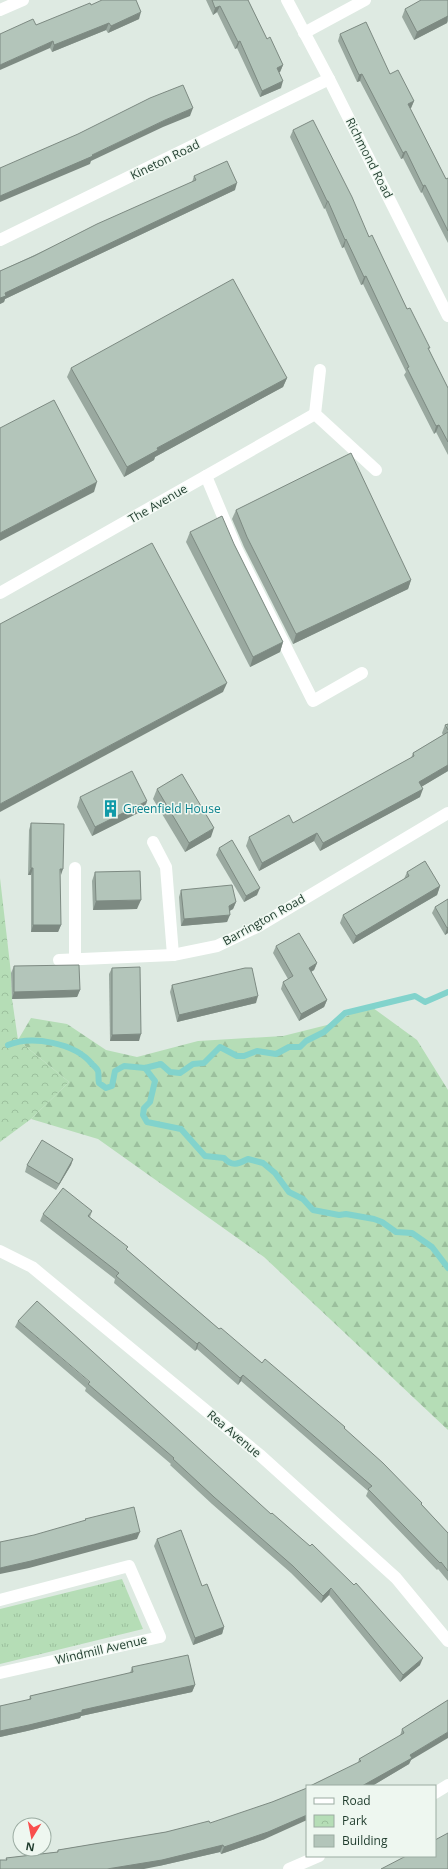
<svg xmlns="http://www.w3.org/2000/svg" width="448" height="1869" font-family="'Open Sans',sans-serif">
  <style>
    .grass { fill: url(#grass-tufts) }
    .forest { fill: url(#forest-firs) }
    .park { fill: url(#park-crowns) }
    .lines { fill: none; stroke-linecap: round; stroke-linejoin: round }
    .stream { stroke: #82d3cc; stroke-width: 6 }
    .minor { stroke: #fff; stroke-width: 12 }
    .wall { fill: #9aa9a0 }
    .shaded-wall { fill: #7d8a82 }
    .building { fill: #b3c5ba; stroke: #7d8a82 }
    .labels { text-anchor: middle; stroke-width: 3; stroke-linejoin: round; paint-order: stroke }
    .street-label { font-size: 12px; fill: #1e3b2c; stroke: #eef7f0 }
    .culture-label { font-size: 12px; fill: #0d838f; stroke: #eef7f0; text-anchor: start }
  </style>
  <defs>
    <pattern id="grass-tufts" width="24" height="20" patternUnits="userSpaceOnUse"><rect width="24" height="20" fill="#b5ddb6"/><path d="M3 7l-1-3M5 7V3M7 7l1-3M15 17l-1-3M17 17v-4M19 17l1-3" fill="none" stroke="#9bbf9d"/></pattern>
    <pattern id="forest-firs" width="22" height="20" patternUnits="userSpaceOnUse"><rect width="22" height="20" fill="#b5ddb6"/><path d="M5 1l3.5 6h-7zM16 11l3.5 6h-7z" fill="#9bbf9d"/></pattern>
    <pattern id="park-crowns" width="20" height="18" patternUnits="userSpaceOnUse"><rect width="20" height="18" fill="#b5ddb6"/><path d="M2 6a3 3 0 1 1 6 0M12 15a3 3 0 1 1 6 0" fill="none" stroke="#9bbf9d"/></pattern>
  </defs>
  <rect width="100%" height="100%" fill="#deeae2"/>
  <path class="grass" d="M122 1579 143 1629 0 1664V1609Z"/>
  <path class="forest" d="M369 1005 417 1040 448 1090V1430L264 1257 98 1139 31 1119 69 1082 18 1040 31 1018 67 1024 106 1050 137 1057 198 1041 283 1036 331 1024Z"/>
  <path class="park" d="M0 878 11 973 12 999 18 1040 69 1082 31 1119 0 1142Z"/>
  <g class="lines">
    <g class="stream">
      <path d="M8 1045C32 1035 75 1043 92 1064 94 1066 97 1068 98 1071 99 1074 98 1080 99 1083L106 1088 112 1086 115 1071 124 1066 145 1068 161 1064 170 1072 180 1073 193 1064 204 1063 220 1047 237 1056H244L257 1051 276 1054 289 1047H300L306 1041 324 1032 345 1013 415 996 425 1002 448 992"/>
      <path d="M145 1068 155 1081 150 1102 144 1108 143 1115 147 1122 181 1129 205 1156 224 1158C232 1167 238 1164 248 1159L263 1163 275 1173 289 1192 303 1199 313 1210 339 1215 346 1214 374 1219 382 1222 396 1232 412 1233 432 1247 448 1268"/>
    </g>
    <g class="minor">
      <path d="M287 0 329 79 448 316"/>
      <path d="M0 10 23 0"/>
      <path d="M304 33 365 0"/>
      <path d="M0 240 329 79"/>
      <path d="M320 370 315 414 376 470"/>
      <path d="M206 476 237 550 313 701 362 673"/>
      <path d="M0 593 315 414"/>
      <path d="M153 842 166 867 173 955"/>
      <path d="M75 959V868"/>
      <path d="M59 960 173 955 217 946 257 927 448 813"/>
      <path d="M0 1251 32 1267 261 1456 396 1578 448 1641"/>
      <path d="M0 1600 129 1566 160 1637 0 1673"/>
      <path d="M435 1793 448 1785"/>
      <path d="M289 1869 319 1856"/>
    </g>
  </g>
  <g class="wall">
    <path d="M206 0H248L267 39 283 65 280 72H279L281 88 260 97 237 48 235 49 217 12 213 15Z"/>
    <path d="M448 0V21L447 23 414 40 402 17 405 9Z"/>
    <path d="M91 5 139 19 108 33 106 30 52 52 50 48 36 25Z"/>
    <path d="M340 34 390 74 414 101 411 108H410L446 179 448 178V243L422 192 421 193 403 158 401 159 360 81 357 82 338 41Z"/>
    <path d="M293 130 369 237 429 350 448 388V455L436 432 434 434 404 375 406 372 363 284 361 285 344 247 342 248 325 208 324 209 290 137Z"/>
    <path d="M194 176 235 190 5 299 4 302 0 304V271L192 182Z"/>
    <path d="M71 368 287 378 283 387 155 457 154 460 124 477 67 377Z"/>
    <path d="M236 510 411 580 408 589 293 644 244 547 232 519Z"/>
    <path d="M190 532 234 544 283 642 280 652 250 667 186 542Z"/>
    <path d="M448 724V771L421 787 420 797 320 851 314 841 259 871 246 846 249 837 293 823 411 758 413 753 443 735 442 733 445 725Z"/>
    <path d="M157 789 211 837 185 852 153 799Z"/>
    <path d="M80 797 147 801 144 810 92 836 77 807Z"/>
    <path d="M31 823 61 925 58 932H31V875H28L29 830Z"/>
    <path d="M219 848 257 895 244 902 216 855Z"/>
    <path d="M95 872 137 909 93 910 92 881Z"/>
    <path d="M407 872 440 886 437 895 353 944 340 923 343 915 404 879Z"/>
    <path d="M181 890 236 902 233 909 229 911 227 922 181 926 179 897Z"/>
    <path d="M448 899V933L445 935 432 913 435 907Z"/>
    <path d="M276 946 317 963 314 970 311 972 327 1000 324 1007 299 1021 281 989 283 982 288 979 273 953Z"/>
    <path d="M14 966 80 990 77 997 12 999 11 973Z"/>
    <path d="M112 968 139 1041H110L109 974Z"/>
    <path d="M172 985 256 1003 177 1022 170 992Z"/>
    <path d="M73 1159 71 1165 56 1190 25 1172 27 1165Z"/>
    <path d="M92 1211 90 1217 127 1250 219 1329 262 1363 345 1427 344 1429 422 1503 421 1504 448 1533V1581L438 1569 437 1570 366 1496 368 1491 241 1381 238 1385 197 1349 195 1351 114 1283 115 1279 40 1221 43 1214Z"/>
    <path d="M18 1321 420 1665 400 1682 329 1595 321 1603 291 1573 212 1504 170 1465 171 1464 85 1391 86 1388 15 1327Z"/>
    <path d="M157 1539 202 1586 224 1627 222 1634 193 1645 154 1546Z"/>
    <path d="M132 1667 195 1685 192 1692 81 1716 80 1718 27 1731 0 1737V1706L29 1700 30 1696 130 1673Z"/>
    <path d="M448 1700 411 1760 409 1764 372 1786H310L358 1763 359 1759 400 1736 402 1729Z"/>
    <path d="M210 1823 265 1839 221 1854 220 1852 159 1866 6 1860V1858L57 1852 58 1850 166 1832Z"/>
  </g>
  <g class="shaded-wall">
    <path d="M220 6 217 12 213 15 215 8Z"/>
    <path d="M141 12 139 19 108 33 111 26Z"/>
    <path d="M448 14 447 23 414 40 417 32Z"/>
    <path d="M109 23 106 30 52 52 54 45Z"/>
    <path d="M53 41 50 48 0 70V65Z"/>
    <path d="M240 41 237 48 235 49 238 42Z"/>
    <path d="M283 65 280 72 275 75 277 68Z"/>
    <path d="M362 74 360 81 357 82 359 75Z"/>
    <path d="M283 81 281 88 260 97 262 91Z"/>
    <path d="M414 101 411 108 405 111 408 104Z"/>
    <path d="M193 108 190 116 163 127 91 161 90 164 0 202V196L92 155 165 120Z"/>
    <path d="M406 151 403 158 401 159 403 153Z"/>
    <path d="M237 183 235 190 5 299 4 302 0 304V298L5 293Z"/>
    <path d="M425 185 422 192 421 193 423 186Z"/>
    <path d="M327 201H328L325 208 324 209Z"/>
    <path d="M346 239 344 247 342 248 345 240Z"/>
    <path d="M366 276 363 284 361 285 364 277Z"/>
    <path d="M287 378 283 387 155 457 154 460 124 477 127 467 157 448Z"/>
    <path d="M439 425 436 432 434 434 436 426Z"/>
    <path d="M97 482 94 492 0 541V533Z"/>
    <path d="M411 580 408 589 293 644 296 634Z"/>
    <path d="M283 642 280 652 250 667 253 657Z"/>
    <path d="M227 683 223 692 0 812V804Z"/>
    <path d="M448 765V771L416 790 419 782Z"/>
    <path d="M423 789 420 797 320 851 323 843Z"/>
    <path d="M147 801 144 810 92 836 95 827Z"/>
    <path d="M214 828 211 837 185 852 189 843Z"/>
    <path d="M317 833 314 841 259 871 262 863Z"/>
    <path d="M31 868H33L31 875H28Z"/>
    <path d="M60 869H63L61 875Z"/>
    <path d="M440 886 437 895 353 944 356 936Z"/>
    <path d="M260 888 257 895 244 902 246 896Z"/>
    <path d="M141 900 137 909 93 910 96 901Z"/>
    <path d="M236 902 233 909 226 913 229 906Z"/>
    <path d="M230 915 227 922 181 926 184 919Z"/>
    <path d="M33 925H61L58 932H31Z"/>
    <path d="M448 927V933L445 935 447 928Z"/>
    <path d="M317 963 314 970 306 975 309 968Z"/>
    <path d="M80 990 77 997 12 999 14 992Z"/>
    <path d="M258 996 256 1003 177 1022 179 1015Z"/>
    <path d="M327 1000 324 1007 299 1021 301 1014Z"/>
    <path d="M141 1034 139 1041H110L112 1035Z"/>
    <path d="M73 1159 71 1165 56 1190 59 1184Z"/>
    <path d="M199 1342 197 1349 195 1351 197 1344Z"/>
    <path d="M243 1375 241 1381 238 1385 240 1378Z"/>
    <path d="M140 1532 137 1539 29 1568 0 1574V1568Z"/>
    <path d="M331 1588 329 1595 321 1603 323 1596Z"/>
    <path d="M224 1627 222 1634 193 1645 195 1638Z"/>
    <path d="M423 1658 420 1665 400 1682 403 1675Z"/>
    <path d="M195 1685 192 1692 81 1716 80 1718 27 1731 0 1737V1731L82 1710Z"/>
    <path d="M448 1732V1738L411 1760 409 1764 372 1786H362L410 1755Z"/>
    <path d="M307 1815V1820L265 1839 221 1854 224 1847Z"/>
    <path d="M223 1845 220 1852 159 1866 144 1869H107Z"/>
  </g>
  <g class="building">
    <path d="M102 0H136L141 12 111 26 109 23 54 45 53 41 0 65V34L33 19 36 25 90 3 91 5Z"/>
    <path d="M212 0H248L267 39 270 37 283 65 277 68 283 81 262 91 240 41 238 42 220 6 215 8Z"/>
    <path d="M421 0H448V16L417 32 405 9Z"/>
    <path d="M366 22 390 74 398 70 414 101 408 104 446 179 448 178V231L425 185 423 186 406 151 403 153 362 74 359 75 340 34Z"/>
    <path d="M183 85 193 108 165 120 92 155 93 156 0 196V168L78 134 150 98Z"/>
    <path d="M313 120 352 197 369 237 372 235 407 309 410 308 430 348H428L448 388V442L439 425 436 426 407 368 409 367 366 276 364 277 346 239 345 240 328 201H327L293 130Z"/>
    <path d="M227 161 237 183 5 293 6 296 0 298V271L34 256 97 224 196 180 194 176Z"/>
    <path d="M233 279 287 378 157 448 158 450 127 467 71 368Z"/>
    <path d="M54 400 97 482 0 533V428Z"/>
    <path d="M351 453 411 580 296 634 247 537 236 510Z"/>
    <path d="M222 516 234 544 283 642 253 657 190 532Z"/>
    <path d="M152 543 227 683 0 804V624Z"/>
    <path d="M448 724V730L445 725Z"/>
    <path d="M448 732V765L419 782 423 789 323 843 317 833 262 863 249 837 289 815 293 823 414 756 413 753Z"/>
    <path d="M132 771 147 801 95 827 80 797Z"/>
    <path d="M182 774 214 828 189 843 157 789Z"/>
    <path d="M31 823 64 824 63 869H60L61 925H33V868H31Z"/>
    <path d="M232 840 260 888 246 896 219 848Z"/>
    <path d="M425 861 440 886 356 936 343 915 409 876 407 872Z"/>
    <path d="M140 871 141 900 96 901 95 872Z"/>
    <path d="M232 885 236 902 229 906 230 915 184 919 181 890Z"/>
    <path d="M448 899V927L447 928 435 907Z"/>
    <path d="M299 933 317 963 309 968 327 1000 301 1014 283 982 293 976 276 946Z"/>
    <path d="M79 965 80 990 14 992V966Z"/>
    <path d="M140 967 141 1034 112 1035V968Z"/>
    <path d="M245 968H252L258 996 179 1015 172 985Z"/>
    <path d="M42 1140 73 1159 59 1184 27 1165Z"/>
    <path d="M63 1188 92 1211 88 1216 128 1247 126 1249 219 1329 221 1328 262 1363 265 1359 345 1427 344 1428 383 1463 422 1503 421 1504 448 1533V1571L441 1562 440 1563 368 1489 372 1486 243 1375 240 1378 199 1342 197 1344 116 1276 119 1273 43 1214Z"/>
    <path d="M37 1301 271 1514 272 1513 310 1546 312 1544 354 1585 356 1583 423 1658 403 1675 331 1588 323 1596 293 1566 214 1497 173 1459 174 1458 88 1384 90 1382 18 1321Z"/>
    <path d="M134 1507 140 1532 31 1561 0 1568V1542L34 1535 86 1520 85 1519Z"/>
    <path d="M181 1530 202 1586 207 1584 224 1627 195 1638 157 1539Z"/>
    <path d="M188 1655 195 1685 82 1710V1712L29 1725 0 1731V1706L31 1699 30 1696 133 1672 132 1667Z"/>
    <path d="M448 1700V1732L410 1755 412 1758 362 1786H310L361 1761 359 1759 404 1733 402 1729Z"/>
    <path d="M307 1788V1815L268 1832 224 1847 223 1845 162 1860 107 1869H0V1860H7L6 1858 58 1852V1850L166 1832 209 1821 210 1823 272 1802Z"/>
    <path d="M448 1833V1869H381L406 1856H435V1840Z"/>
  </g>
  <defs>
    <symbol id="building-bare" viewBox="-9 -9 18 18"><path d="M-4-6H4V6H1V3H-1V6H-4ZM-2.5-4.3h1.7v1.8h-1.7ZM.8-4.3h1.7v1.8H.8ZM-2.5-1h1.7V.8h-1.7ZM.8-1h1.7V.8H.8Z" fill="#0f9aa8" stroke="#eef7f0" stroke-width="2.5" paint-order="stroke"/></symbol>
  </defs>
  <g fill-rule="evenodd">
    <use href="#building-bare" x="98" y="796" width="25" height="25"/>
  </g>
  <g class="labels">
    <g class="street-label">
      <text transform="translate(369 158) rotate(63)" y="4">Richmond Road</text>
      <text transform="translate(165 160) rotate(-26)" y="4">Kineton Road</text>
      <text transform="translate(158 504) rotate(-30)" y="4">The Avenue</text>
      <text transform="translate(264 920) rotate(-29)" y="4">Barrington Road</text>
      <text transform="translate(234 1434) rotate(40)" y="4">Rea Avenue</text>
      <text transform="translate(101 1650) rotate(-13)" y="4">Windmill Avenue</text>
    </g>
    <g class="culture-label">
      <text x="123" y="813">Greenfield House</text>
    </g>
  </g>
  <rect x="306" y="1785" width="130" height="72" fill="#eef7f0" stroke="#9baca2"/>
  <rect x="314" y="1798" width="20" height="6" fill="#ffffff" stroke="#9baca2"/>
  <text x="342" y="1805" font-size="12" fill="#1e3b2c">Road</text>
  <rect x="314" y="1815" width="20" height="12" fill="url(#park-crowns)" stroke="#9baca2"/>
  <text x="342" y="1825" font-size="12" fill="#1e3b2c">Park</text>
  <rect x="314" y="1835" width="20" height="12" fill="#b3c5ba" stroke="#9baca2"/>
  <text x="342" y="1845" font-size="12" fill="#1e3b2c">Building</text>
  <g transform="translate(32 1837) rotate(190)"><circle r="19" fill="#eef7f0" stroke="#9baca2"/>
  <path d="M0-3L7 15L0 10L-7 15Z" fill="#f94e4d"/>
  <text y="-6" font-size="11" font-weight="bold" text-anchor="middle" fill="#1e3b2c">N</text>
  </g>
</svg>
